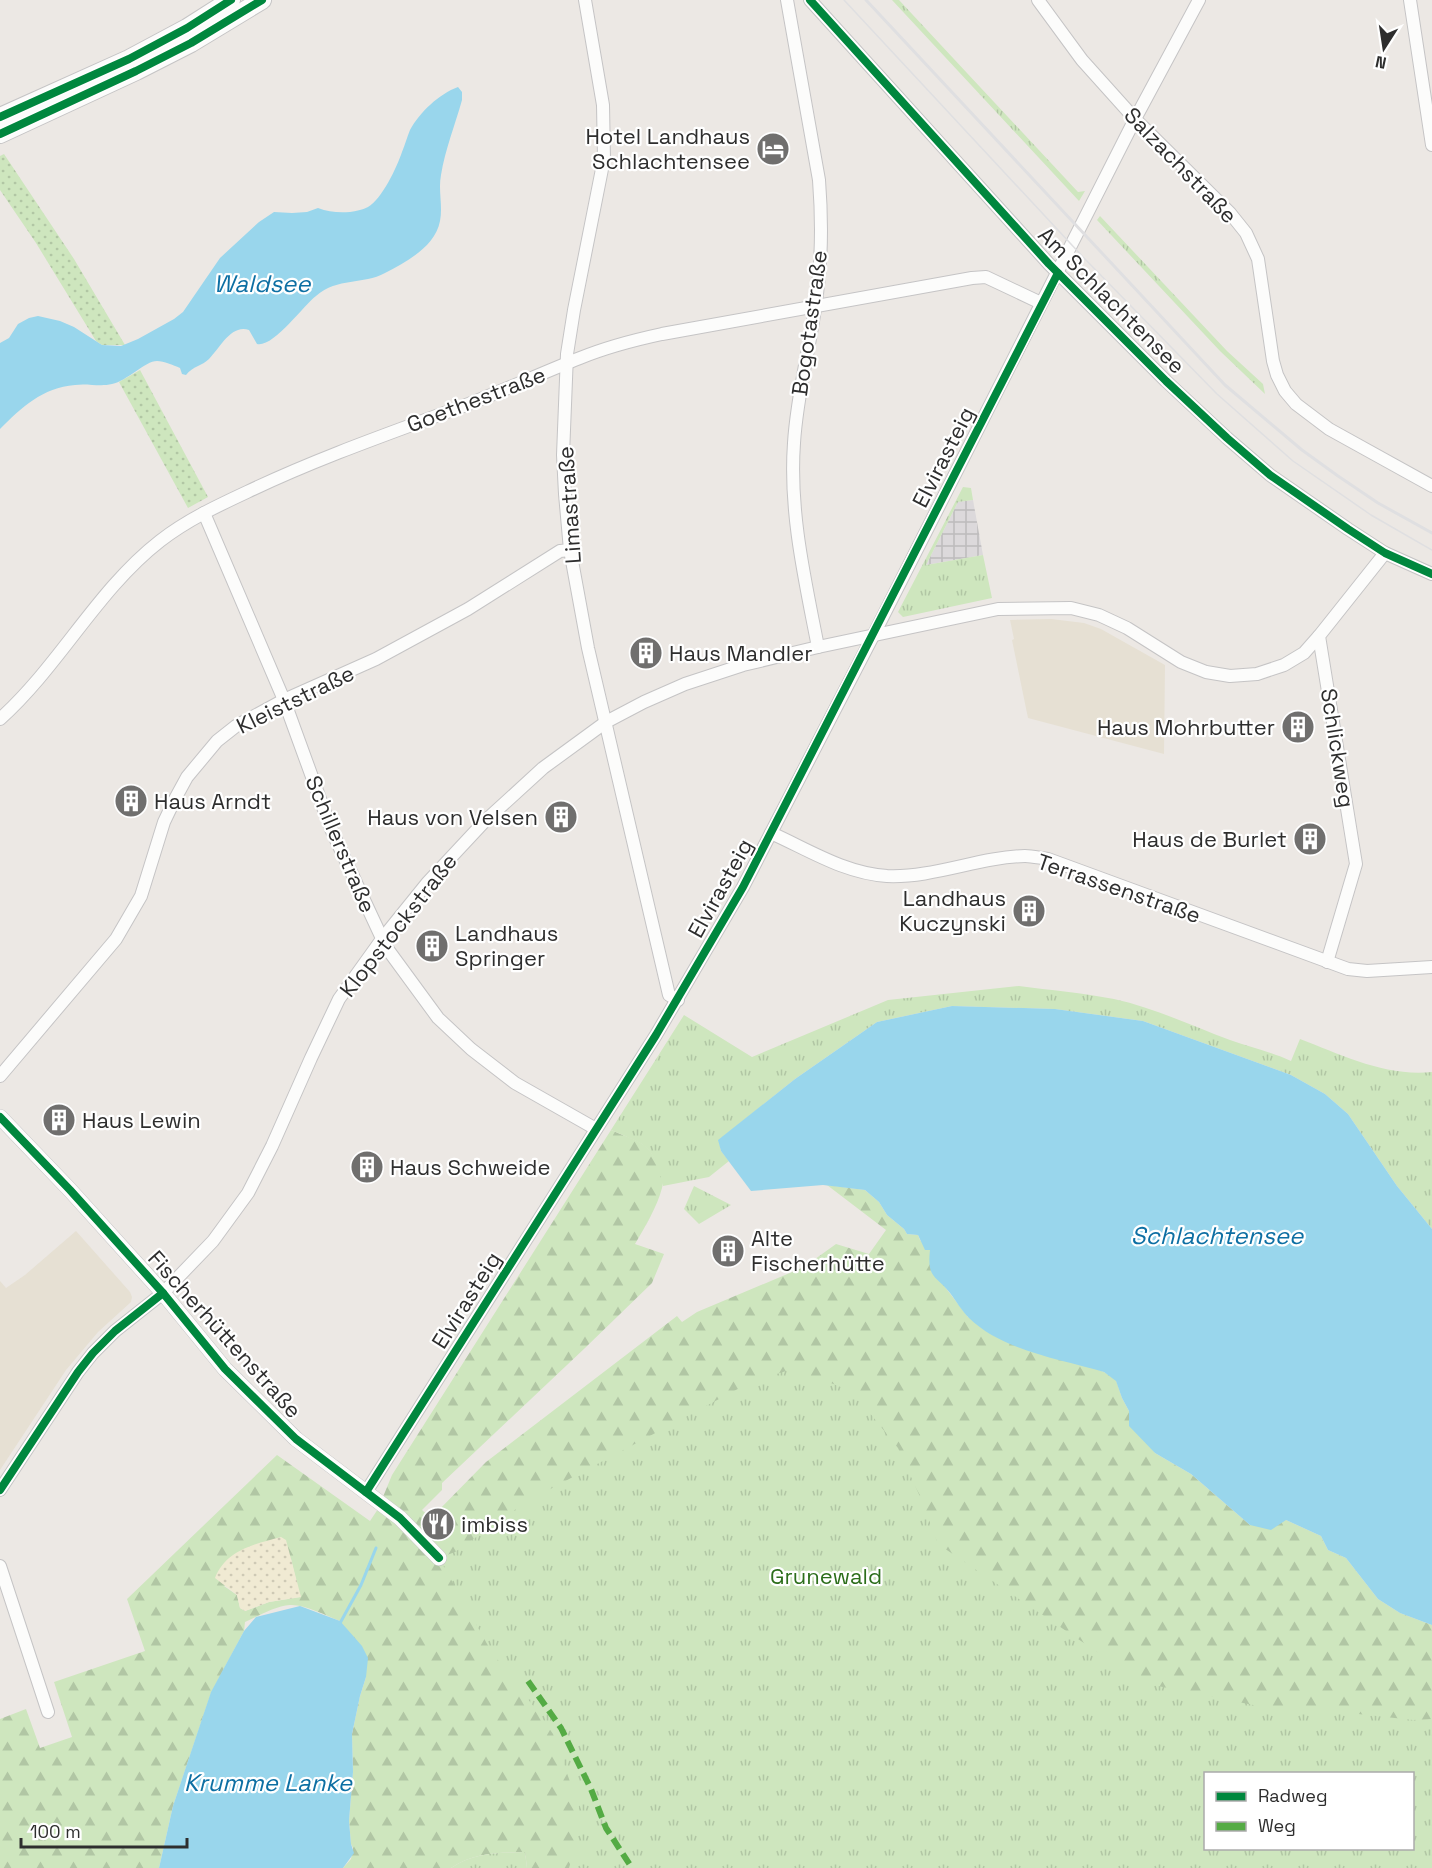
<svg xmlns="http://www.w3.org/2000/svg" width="1432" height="1868" font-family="'Space Grotesk',sans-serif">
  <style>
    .industrial { fill: url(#industrial-grid) }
    .education { fill: #e6e0d3 }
    .grass { fill: url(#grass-dots) }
    .forest { fill: url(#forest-firs); fill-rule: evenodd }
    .sand { fill: url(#sand-dots) }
    .park { fill: url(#park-tufts); fill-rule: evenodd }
    .water { fill: #99d6ec }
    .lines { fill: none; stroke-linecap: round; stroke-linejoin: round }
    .stream { stroke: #99d6ec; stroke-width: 3 }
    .minor-casing { stroke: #c5c4c5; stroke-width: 14 }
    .tertiary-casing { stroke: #c5c4c5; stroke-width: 16 }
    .secondary-casing { stroke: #c5c4c5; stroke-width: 20 }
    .minor { stroke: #fcfcfb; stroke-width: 12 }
    .tertiary { stroke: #fcfcfb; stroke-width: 15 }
    .secondary { stroke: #fcfcfb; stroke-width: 18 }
    .tram { stroke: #dfdfe1; stroke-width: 1.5 }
    .rail { stroke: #dfdfe1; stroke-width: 3 }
    .quiet { stroke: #54ab44; stroke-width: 6; stroke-dasharray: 12 6; stroke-linecap: butt }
    .cycleway-casing { stroke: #fff; stroke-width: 11 }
    .cycleway { stroke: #00873e; stroke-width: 8 }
    .labels { text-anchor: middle; stroke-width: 4.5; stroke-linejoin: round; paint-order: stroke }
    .poi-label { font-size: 22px; fill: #2e2e2e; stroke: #fff; text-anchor: start }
    .street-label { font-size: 22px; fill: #2e2e2e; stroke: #fff }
    .park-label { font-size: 22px; fill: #2c6e1b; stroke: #fff }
    .water-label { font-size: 24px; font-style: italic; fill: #0d6fa3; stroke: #fff }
  </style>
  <defs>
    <pattern id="industrial-grid" width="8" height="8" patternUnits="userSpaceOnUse" patternTransform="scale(1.5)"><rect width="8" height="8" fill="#dcd9db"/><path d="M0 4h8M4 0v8" fill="none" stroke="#bdbbbc"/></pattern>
    <pattern id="grass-dots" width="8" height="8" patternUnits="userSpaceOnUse" patternTransform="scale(1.5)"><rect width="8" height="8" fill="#cee6be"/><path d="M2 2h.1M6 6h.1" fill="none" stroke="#b1c6a4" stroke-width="1.8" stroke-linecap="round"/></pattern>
    <pattern id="forest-firs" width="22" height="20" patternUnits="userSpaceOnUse" patternTransform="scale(1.5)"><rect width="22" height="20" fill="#cee6be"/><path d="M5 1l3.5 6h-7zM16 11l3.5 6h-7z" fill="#b1c6a4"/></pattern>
    <pattern id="sand-dots" width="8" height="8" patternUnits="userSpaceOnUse" patternTransform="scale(1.5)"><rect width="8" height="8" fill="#f0ead3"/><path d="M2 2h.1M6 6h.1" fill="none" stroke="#cec9b5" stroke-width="1.8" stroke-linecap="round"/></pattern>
    <pattern id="park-tufts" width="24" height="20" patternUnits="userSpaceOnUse" patternTransform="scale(1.5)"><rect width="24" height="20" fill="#cee6be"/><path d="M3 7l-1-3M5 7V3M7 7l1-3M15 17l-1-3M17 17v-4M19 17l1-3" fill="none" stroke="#b1c6a4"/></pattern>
  </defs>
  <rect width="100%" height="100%" fill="#ece8e4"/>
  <path class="industrial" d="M973 500 983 555 926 565 958 502Z"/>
  <g class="education">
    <path d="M1051 619 1084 623 1101 629 1165 665 1164 754 1028 718 1012 640 1014 639 1010 620Z"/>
    <path d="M76 1231 130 1292 132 1297 131 1302 98 1332 66 1370 0 1470V1281L6 1288 25 1275Z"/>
  </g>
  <g class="grass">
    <path d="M4 154 74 259 125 345H102L96 341 36 243 0 190V156Z"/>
    <path d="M140 370 208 497 188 508 119 382Z"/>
  </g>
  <path class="forest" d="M611 1130C622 1135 636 1139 645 1146 654 1152 665 1178 662 1188 657 1207 645 1227 635 1244L664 1254 652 1283 585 1348 442 1483V1490L422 1510 431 1518 486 1462 677 1316 682 1322 697 1312 804 1267 836 1244 869 1254 886 1230 827 1185 865 1190 879 1202 887 1215 904 1229 907 1234 918 1235 920 1240 930 1250 945 1287 968 1317 1104 1372 1116 1380 1122 1398 1129 1411 1155 1453 1191 1474 1250 1525 1286 1520 1321 1536 1328 1550 1346 1558 1378 1599 1400 1613 1432 1625V1868H527L525 1852C499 1853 474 1852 451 1868H343L351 1859 353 1848 351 1844 349 1821 353 1772 352 1734 360 1696 366 1677 340 1621C327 1616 304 1604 290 1605 275 1606 259 1616 245 1622L244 1631 211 1693 173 1806 159 1868H0V1719L26 1709 40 1748 72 1737 54 1682 145 1651 127 1599 277 1455 370 1521 378 1509 392 1475ZM291 1559 300 1597 269 1602 245 1611 240 1608 237 1595 224 1586ZM1206 1774H1412V1848H1206Z"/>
  <path class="sand" d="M281 1537 286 1540 301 1597 269 1602 245 1611 240 1608 237 1595 215 1578C226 1550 255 1544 281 1537Z"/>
  <g class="park">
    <path d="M892 0H899L1078 192 1085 191 1079 201Z"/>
    <path d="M1100 216 1227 351 1263 384 1265 394 1220 351 1097 220Z"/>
    <path d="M963 487 971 488 973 500 958 502 926 565 983 555 992 598 903 617 898 612Z"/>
    <path d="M1019 986C1050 990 1083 993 1114 999 1155 1008 1192 1026 1230 1040 1250 1047 1272 1052 1291 1061L1300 1039C1342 1055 1386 1077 1432 1072V1229L1397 1186 1348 1114 1325 1094 1291 1075 1143 1021 1055 1009 952 1006 877 1022 795 1079 719 1140 721 1151 729 1161 709 1177 663 1186C652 1144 650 1147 611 1130L684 1015 752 1057 888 1000Z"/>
    <path d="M694 1186 731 1205 699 1224 684 1209Z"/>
    <path d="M786 1371 821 1379 853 1392 898 1448 922 1501 938 1544 1143 1683 1283 1711H1331L1413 1720 1432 1719V1868H569L577 1840 579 1807 553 1734 537 1711 491 1651 439 1558 455 1552 526 1502 749 1383ZM1206 1774H1412V1848H1206Z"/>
    <path d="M525 1852 527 1868H451C474 1852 499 1853 525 1852Z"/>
  </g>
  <g class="water">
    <path d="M458 87 462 92V100C455 125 445 150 441 175 438 190 443 206 440 221 435 247 406 262 385 273 363 285 338 277 316 296 303 306 273 348 257 344L249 330C231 324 220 348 209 359 202 366 193 366 186 375L182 374 180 368C173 365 164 361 157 361 145 361 127 381 112 384 100 387 87 383 75 385 42 388 22 407 0 429V343L9 338 18 324 29 318 38 316 60 321 74 327 102 345 121 346 138 339 174 319 183 312 220 258 259 222 274 212 292 213 307 212 318 208C328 212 339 213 350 212 356 211 362 210 368 207 382 199 397 167 402 152 405 145 407 137 410 130 420 112 439 94 458 87Z"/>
    <path d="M952 1006 1055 1009 1143 1021 1291 1075 1325 1094 1348 1114 1397 1186 1432 1229V1625L1400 1613 1378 1599 1346 1558 1328 1550 1321 1536 1286 1520 1271 1530 1250 1525 1191 1474 1155 1453 1129 1426V1411L1122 1398 1116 1381 1104 1372C1060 1359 1003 1351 969 1318 962 1311 956 1301 950 1293 935 1274 927 1279 930 1250H925L918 1235 907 1234 904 1229 887 1215 879 1202 865 1190 823 1185 751 1191 721 1151 718 1140 795 1079 877 1022Z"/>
    <path d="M300 1606 340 1621 362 1646 368 1658 366 1677 360 1696 352 1734 353 1772 349 1821 351 1844 354 1853 343 1868H159L173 1806 211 1692 244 1631 256 1617Z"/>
  </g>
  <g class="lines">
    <path class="stream" d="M339 1625 361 1585 376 1548"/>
    <defs>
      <g id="minor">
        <path d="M585 0 603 105 604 159 574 310 567 354 563 455 565 494 570 550 588 648 669 995 678 1000"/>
        <path d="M787 0 819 180C822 219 822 256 817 294 811 345 797 392 794 443 789 512 805 580 818 647"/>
        <path d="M810 0 1049 264 1166 381 1227 438 1270 475 1348 529 1385 553 1432 574"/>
        <path d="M1038 0 1082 60 1135 119 1230 213 1246 233 1258 259 1273 361 1277 375 1285 391 1296 404 1329 429 1432 486"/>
        <path d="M1410 0 1432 145"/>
        <path d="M204 513 284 700 331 829 386 947 438 1018 471 1049 515 1083 596 1129"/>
        <path d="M0 719C60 665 97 590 160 541 187 520 217 506 247 492 318 458 393 432 466 405 505 390 542 373 580 358 607 347 634 340 662 334L972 278 986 277 1041 303"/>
        <path d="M771 833C809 850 844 873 887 876 934 878 979 857 1025 856 1032 856 1040 858 1048 859L1348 969 1367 971 1432 967"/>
        <path d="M1327 962 1356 864 1319 636 1385 553"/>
        <path d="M0 1076 116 939 141 896 164 822 175 799 187 777 217 741 236 726 284 700 376 659 468 609 560 551 570 550"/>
        <path d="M0 1490 78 1372 93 1353 115 1331 163 1293 213 1241 248 1193 272 1146 311 1058 339 999 382 939 428 882 484 822 543 768 606 722 644 702 685 684 743 665 818 647 998 609 1071 608 1099 615 1127 628 1181 662 1206 672 1230 676 1257 674 1284 665 1304 653 1319 636"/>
        <path d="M366 1492 656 1035 743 887 873 636 1135 119 1199 0"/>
        <path d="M0 1566 48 1712"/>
      </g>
      <path id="tertiary" d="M0 1117 70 1190 163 1293 225 1369 296 1439 400 1518 439 1558"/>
      <g id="secondary">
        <path d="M0 117 129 59 187 28 231 0"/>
        <path d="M0 134 136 71 191 43 262 0"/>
      </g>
    </defs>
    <use href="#minor" class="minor-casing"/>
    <use href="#tertiary" class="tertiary-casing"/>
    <use href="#secondary" class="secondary-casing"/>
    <use href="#minor" class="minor"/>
    <use href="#tertiary" class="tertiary"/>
    <use href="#secondary" class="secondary"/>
    <path class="tram" d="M844 0 1083 257 1217 394 1293 461 1371 515 1432 550"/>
    <path class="rail" d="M866 0 1225 385 1302 450 1338 476 1378 503 1432 533"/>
    <path class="quiet" d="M528 1681 561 1728 591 1789 606 1828 632 1868"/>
    <defs>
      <g id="cycleway">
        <path d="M810 0 1049 264 1166 381 1227 438 1270 475 1348 529 1385 553 1432 574"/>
        <path d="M0 117 129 59 187 28 231 0"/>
        <path d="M0 134 136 71 191 43 262 0"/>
        <path d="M0 1117 70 1190 163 1293 225 1369 296 1439 400 1518 439 1558"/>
        <path d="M0 1490 78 1372 93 1353 115 1331 163 1293"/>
        <path d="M366 1492 656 1035 743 887 1058 273"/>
      </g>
    </defs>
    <use href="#cycleway" class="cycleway-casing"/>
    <use href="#cycleway" class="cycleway"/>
  </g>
  <defs>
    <symbol id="hotel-disc" viewBox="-11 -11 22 22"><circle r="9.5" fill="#706f6e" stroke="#fff"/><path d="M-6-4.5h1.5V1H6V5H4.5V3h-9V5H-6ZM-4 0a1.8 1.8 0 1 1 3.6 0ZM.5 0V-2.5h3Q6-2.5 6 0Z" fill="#fff"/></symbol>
    <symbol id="building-disc" viewBox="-11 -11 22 22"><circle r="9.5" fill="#706f6e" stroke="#fff"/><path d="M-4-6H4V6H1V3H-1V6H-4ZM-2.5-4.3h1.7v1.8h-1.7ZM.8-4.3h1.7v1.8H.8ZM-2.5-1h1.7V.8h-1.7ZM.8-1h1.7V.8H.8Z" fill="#fff"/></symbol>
    <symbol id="restaurant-disc" viewBox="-11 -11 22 22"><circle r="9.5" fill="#706f6e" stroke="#fff"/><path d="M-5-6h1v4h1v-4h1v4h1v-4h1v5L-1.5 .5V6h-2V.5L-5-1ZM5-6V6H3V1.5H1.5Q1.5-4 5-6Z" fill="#fff"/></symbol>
  </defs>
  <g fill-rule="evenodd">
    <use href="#hotel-disc" x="754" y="130" width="38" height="38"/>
    <use href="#building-disc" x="627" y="634" width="38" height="38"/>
    <use href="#building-disc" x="1279" y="708" width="38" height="38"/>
    <use href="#building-disc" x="112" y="782" width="38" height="38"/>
    <use href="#building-disc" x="542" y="798" width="38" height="38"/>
    <use href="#building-disc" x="1291" y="820" width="38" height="38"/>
    <use href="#building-disc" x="1010" y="892" width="38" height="38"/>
    <use href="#building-disc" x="413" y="927" width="38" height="38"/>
    <use href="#building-disc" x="40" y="1101" width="38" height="38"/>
    <use href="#building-disc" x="348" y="1148" width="38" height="38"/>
    <use href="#building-disc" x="709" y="1232" width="38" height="38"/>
    <use href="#restaurant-disc" x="419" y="1505" width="38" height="38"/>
  </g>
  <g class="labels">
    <g class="poi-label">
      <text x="750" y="144" text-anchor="end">Hotel Landhaus<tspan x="750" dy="25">Schlachtensee</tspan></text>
      <text x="669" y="661">Haus Mandler</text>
      <text x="1275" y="735" text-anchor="end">Haus Mohrbutter</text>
      <text x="154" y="809">Haus Arndt</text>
      <text x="538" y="825" text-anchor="end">Haus von Velsen</text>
      <text x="1287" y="847" text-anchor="end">Haus de Burlet</text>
      <text x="1006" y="906" text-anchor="end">Landhaus<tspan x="1006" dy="25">Kuczynski</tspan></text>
      <text x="455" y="941">Landhaus<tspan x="455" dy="25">Springer</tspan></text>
      <text x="82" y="1128">Haus Lewin</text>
      <text x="390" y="1175">Haus Schweide</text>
      <text x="751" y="1246">Alte<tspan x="751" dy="25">Fischerhütte</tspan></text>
      <text x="461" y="1532">imbiss</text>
    </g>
    <g class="street-label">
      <text transform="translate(1181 165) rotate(46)" y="8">Salzachstraße</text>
      <text transform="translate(1112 300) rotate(45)" y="8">Am Schlachtensee</text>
      <text transform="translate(809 323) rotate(-82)" y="8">Bogotastraße</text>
      <text transform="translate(476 399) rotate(-21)" y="8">Goethestraße</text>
      <text transform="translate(943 457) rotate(-63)" y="8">Elvirasteig</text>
      <text transform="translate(569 505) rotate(-94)" y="8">Limastraße</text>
      <text transform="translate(295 699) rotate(-26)" y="8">Kleiststraße</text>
      <text transform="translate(1338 748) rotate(81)" y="8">Schlickweg</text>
      <text transform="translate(341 844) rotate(67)" y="8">Schillerstraße</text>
      <text transform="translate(720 888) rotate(-61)" y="8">Elvirasteig</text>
      <text transform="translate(1119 888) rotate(19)" y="8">Terrassenstraße</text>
      <text transform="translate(398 925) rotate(-52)" y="8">Klopstockstraße</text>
      <text transform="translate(466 1300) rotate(-58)" y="8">Elvirasteig</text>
      <text transform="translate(225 1334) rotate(48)" y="8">Fischerhüttenstraße</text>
    </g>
    <g class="park-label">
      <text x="826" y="1584">Grunewald</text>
    </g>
    <g class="water-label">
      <text x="262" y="292">Waldsee</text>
      <text x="1217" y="1244">Schlachtensee</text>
      <text x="268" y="1791">Krumme Lanke</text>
    </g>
  </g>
  <rect x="1204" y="1772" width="210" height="78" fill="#ffffff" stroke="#ababab" stroke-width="1.5"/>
  <rect x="1216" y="1792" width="30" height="9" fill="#00873e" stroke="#ababab" stroke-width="1.5"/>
  <text x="1258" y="1802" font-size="18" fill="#2e2e2e">Radweg</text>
  <rect x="1216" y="1822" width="30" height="9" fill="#54ab44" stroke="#ababab" stroke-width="1.5"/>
  <text x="1258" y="1832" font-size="18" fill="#2e2e2e">Weg</text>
  <g transform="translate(1384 48) rotate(192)" stroke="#ffffff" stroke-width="4.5" paint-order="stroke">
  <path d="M0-4.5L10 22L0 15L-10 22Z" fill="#2e2e2e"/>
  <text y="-9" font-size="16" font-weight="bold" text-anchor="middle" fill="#2e2e2e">N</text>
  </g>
  <path d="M21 1838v9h166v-9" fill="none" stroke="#2e2e2e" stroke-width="3"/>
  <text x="30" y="1838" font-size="18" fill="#2e2e2e" stroke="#ffffff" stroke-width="4.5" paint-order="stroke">100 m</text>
</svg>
